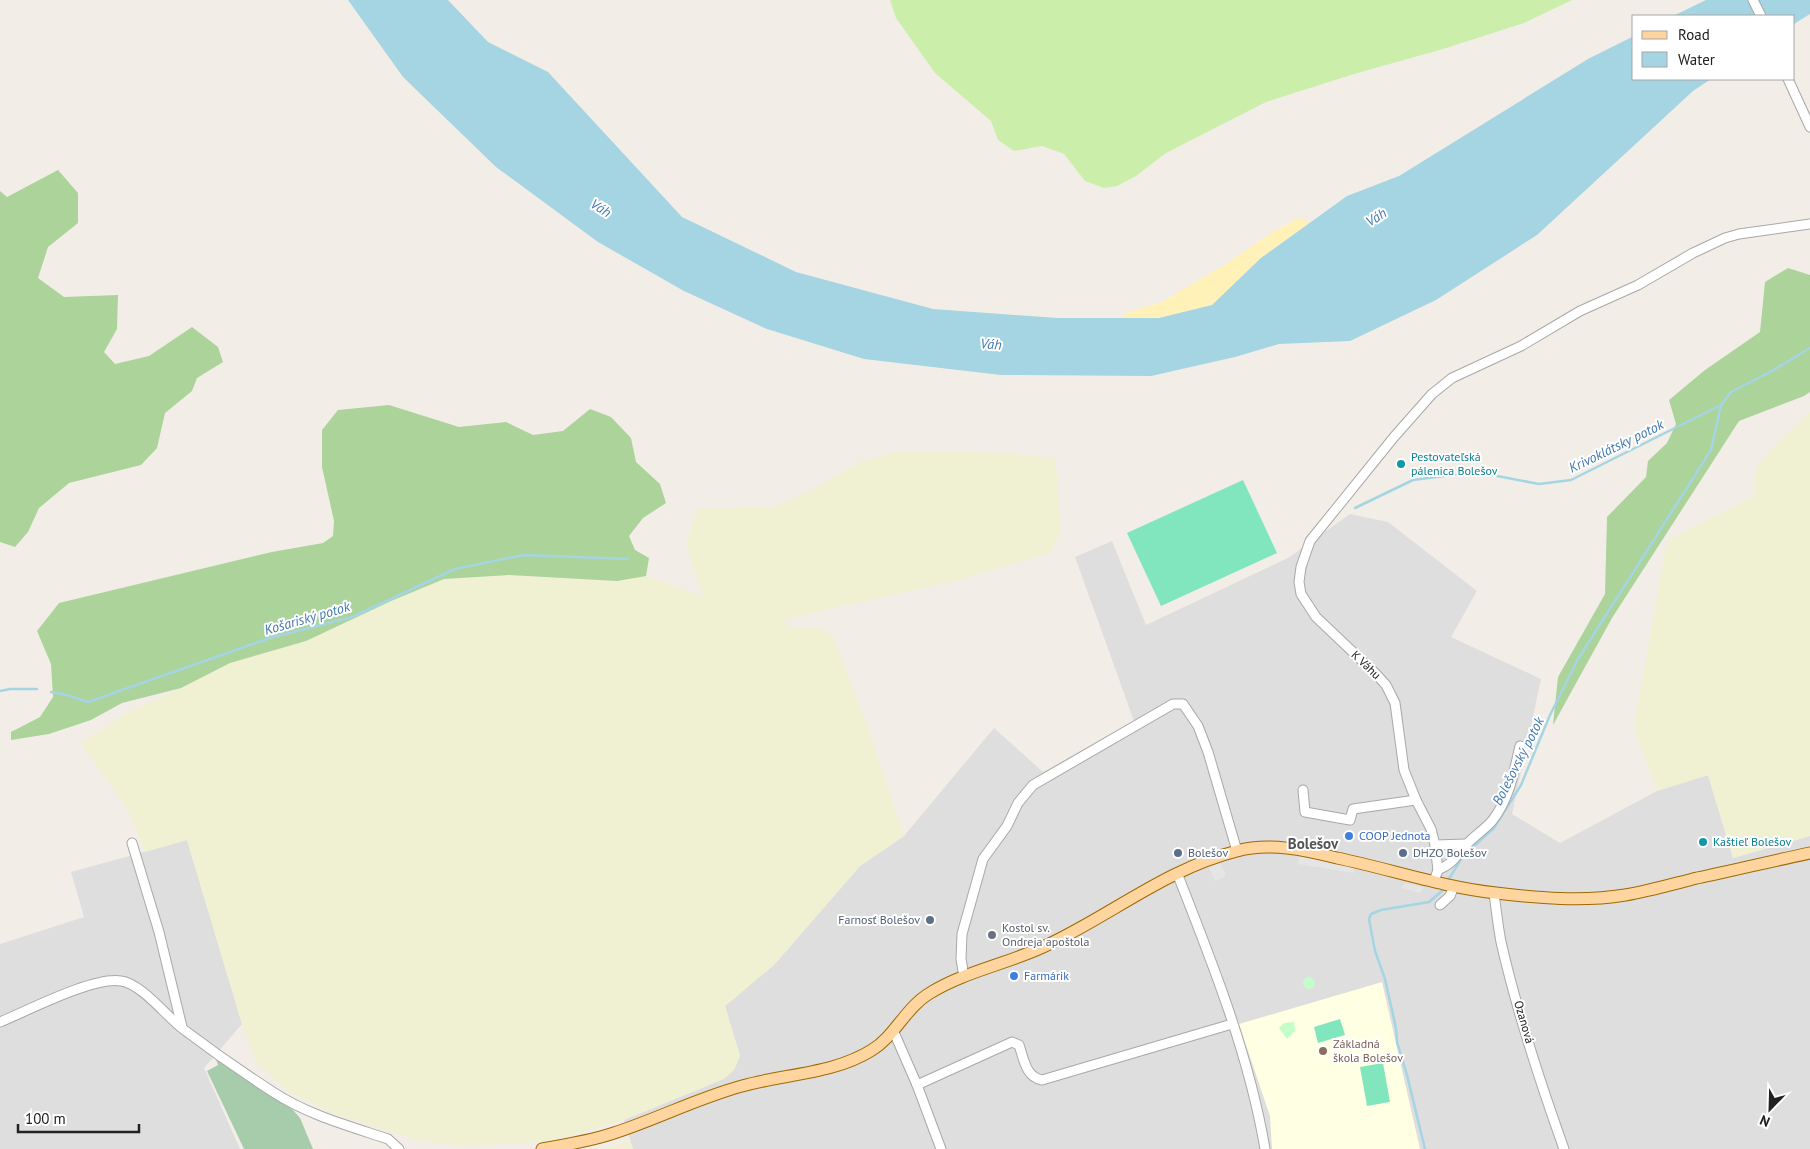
<svg xmlns="http://www.w3.org/2000/svg" width="1810" height="1149" font-family="'PT Sans',sans-serif">
  <style>
    .residential { fill: #dfdede }
    .education { fill: #ffffe3 }
    .farmland { fill: #eff1d2 }
    .grass { fill: #cceeab }
    .forest { fill: #abd39a }
    .sand { fill: #fff1b8 }
    .cemetery { fill: #a7ccac }
    .park { fill: #c3fdc8 }
    .pitch { fill: #81e5be }
    .parking { fill: #e5e5e5 }
    .water { fill: #a5d4e2 }
    .lines { fill: none; stroke-linecap: round; stroke-linejoin: round }
    .stream { stroke: #a5d4e2; stroke-width: 2.5 }
    .minor-casing { stroke: #a8a8a8; stroke-width: 11 }
    .major-casing { stroke: #9e6900; stroke-width: 13 }
    .minor { stroke: #fff; stroke-width: 9 }
    .major { stroke: #ffd59f; stroke-width: 11 }
    .culture-dot { fill: #0f9aa8; stroke: #fff; stroke-width: 2 }
    .shop-dot { fill: #3f7fe0; stroke: #fff; stroke-width: 2 }
    .service-dot { fill: #5c6f8a; stroke: #fff; stroke-width: 2 }
    .worship-dot { fill: #6b7280; stroke: #fff; stroke-width: 2 }
    .education-dot { fill: #8d6e63; stroke: #fff; stroke-width: 2 }
    .labels { text-anchor: middle; stroke-width: 4; stroke-linejoin: round; paint-order: stroke }
    .culture-label { font-size: 12px; fill: #0d838f; stroke: #fff; text-anchor: start }
    .street-label { font-size: 12px; fill: #212121; stroke: #fff }
    .shop-label { font-size: 12px; fill: #366cbe; stroke: #fff; text-anchor: start }
    .service-label { font-size: 12px; fill: #4e5e75; stroke: #fff; text-anchor: start }
    .worship-label { font-size: 12px; fill: #5b616d; stroke: #fff; text-anchor: start }
    .education-label { font-size: 12px; fill: #785e54; stroke: #fff; text-anchor: start }
    .water-label { font-size: 14px; font-style: italic; fill: #437ab0; stroke: #fff }
    .quarter-label { font-size: 15px; font-weight: bold; fill: #545454; stroke: #fff }
  </style>
  <rect width="100%" height="100%" fill="#f2eee7"/>
  <g class="residential">
    <path d="M1350 514 1388 522 1477 591 1451 637 1541 679 1512 814 1560 843 1657 791 1708 775 1733 858 1810 836V1149H633L624 1120 723 1079 740 1056 725 1006 774 965 860 866 904 836 994 728 1043 772 1134 721 1075 557 1112 541 1146 625 1288 558Z"/>
    <path d="M187 840 242 1024 204 1068 240 1149H0V944L84 917 71 872Z"/>
  </g>
  <path class="education" d="M1382 982 1420 1149H1272L1270 1116 1239 1024Z"/>
  <g class="farmland">
    <path d="M1810 412V836L1733 858 1708 775 1657 791 1634 727 1667 541 1754 496 1755 469 1777 443Z"/>
    <path d="M901 451 1000 453 1055 458 1058 484 1060 535 1049 553 959 580 784 619 789 627 819 628 833 636 870 733 904 836 860 866 774 965 725 1006 740 1056 734 1070 724 1079 624 1120 551 1141 471 1146 419 1141 337 1115 290 1093 256 1062 242 1024 187 840 145 852 128 810 81 743 127 713 181 688 230 663 306 641 391 601 444 579 509 575 617 581 646 576 703 597 686 545 697 509 774 507 814 489 862 461Z"/>
    <path d="M630 1141 633 1149H605Z"/>
  </g>
  <path class="grass" d="M890 0H1572L1524 23 1443 49 1354 74 1266 102 1166 153 1136 176 1117 186 1104 188 1085 181 1064 154 1042 146 1014 151 998 140 991 121 935 73 896 18Z"/>
  <g class="forest">
    <path d="M58 170 78 193V223L48 247 38 278 64 297 118 295 117 329 104 352 115 364 149 356 192 327 218 347 223 362 197 378 192 391 165 413 157 448 141 465 69 483 39 508 28 532 15 547 0 542V191L7 197Z"/>
    <path d="M1788 268 1810 275V392L1804 396 1739 421 1612 618 1553 725 1558 677 1605 594 1607 517 1646 477 1648 461 1667 443 1676 424 1669 400 1705 370 1760 332 1765 282Z"/>
    <path d="M389 405 459 427 506 422 533 435 563 431 590 409 611 417 631 438 636 462 660 484 666 503 643 518 629 536 635 550 649 558 646 576 617 581 509 575 444 579 391 601 306 641 230 663 181 688 122 703 91 720 49 734 11 740V732L40 717 53 697 51 664 37 631 59 603 272 552 323 543 333 536 334 521 322 467V430L338 410Z"/>
  </g>
  <path class="sand" d="M1299 218 1311 222 1261 258 1212 305 1159 318H1125L1122 314 1162 302 1226 264 1271 233Z"/>
  <path class="cemetery" d="M216 1059 293 1110 300 1118 313 1149H244L207 1071 218 1065Z"/>
  <g class="park">
    <circle cx="1309" cy="983" r="6"/>
    <path d="M1294 1022 1295 1031 1287 1039 1279 1028 1284 1023Z"/>
  </g>
  <g class="pitch">
    <path d="M1243 480 1277 553 1161 606 1127 533Z"/>
    <path d="M1340 1019 1345 1035 1318 1043 1314 1027Z"/>
    <path d="M1383 1063 1390 1102 1367 1106 1360 1067Z"/>
  </g>
  <g class="parking">
    <path d="M1300 850 1355 862 1354 873 1298 864Z"/>
    <path d="M1221 863 1226 876 1215 881 1209 868Z"/>
    <path d="M1405 883 1424 888 1420 893 1401 888Z"/>
  </g>
  <g class="water">
    <path d="M348 0H448L488 42 548 72 682 217 796 272 933 309 1057 318H1159L1212 305 1261 258 1347 196 1399 176 1588 59 1634 36V79H1711L1693 91 1537 235 1436 300 1350 341 1279 344 1235 357 1151 376 1001 375 864 359 767 329 684 291 598 242 496 167 403 77Z"/>
    <path d="M1706 0H1810V14L1794 24V16H1673Z"/>
  </g>
  <g class="lines">
    <g class="stream">
      <path d="M1355 508 1413 480 1476 472 1539 484 1571 480 1721 405 1731 392 1770 372 1810 348"/>
      <path d="M0 691 10 689H37"/>
      <path d="M51 692 67 695 88 702 270 638 352 617 455 569 524 555 628 559"/>
      <path d="M1447 882 1463 856 1494 828 1521 785 1550 715 1578 659 1711 450 1721 405"/>
      <path d="M1425 1149 1407 1075 1397 1042 1396 1028 1385 979 1375 951 1369 919 1371 914 1381 910 1429 902 1442 891 1445 887"/>
    </g>
    <defs>
      <g id="minor">
        <path d="M1753 0 1761 16"/>
        <path d="M1788 79 1810 127"/>
        <path d="M1303 790 1305 812 1350 820 1353 809 1416 800"/>
        <path d="M132 843 159 932 182 1027"/>
        <path d="M1435 845 1466 844"/>
        <path d="M1438 870C1454 863 1455 857 1466 845 1474 836 1484 830 1492 821 1509 800 1514 772 1520 746"/>
        <path d="M1177 873C1212 962 1249 1054 1265 1149"/>
        <path d="M1434 881 1438 870 1435 845 1431 829 1416 800 1404 770 1395 703 1386 685 1376 674 1316 617 1301 594 1299 582 1301 567 1310 541 1394 437 1432 394 1452 378 1521 346 1580 311 1638 285 1693 253 1725 238 1739 234 1810 224"/>
        <path d="M1494 893C1496 909 1498 926 1501 942 1517 1012 1540 1082 1564 1149"/>
        <path d="M1440 905 1450 896 1454 886"/>
        <path d="M964 977 961 959 962 934 983 859 1007 826 1018 803 1033 785 1173 704H1183L1198 726 1208 752 1237 851"/>
        <path d="M0 1022C27 1011 94 976 121 981 142 984 166 1016 183 1029 212 1051 242 1072 273 1092 308 1115 349 1126 388 1139L399 1149"/>
        <path d="M893 1030 917 1085 941 1149"/>
        <path d="M917 1085 1012 1042 1019 1045C1024 1060 1026 1077 1042 1080L1232 1024"/>
      </g>
      <path id="major" d="M542 1149C566 1145 590 1141 614 1133 657 1119 698 1098 742 1086 784 1074 834 1074 872 1050 895 1036 906 1007 930 993 964 972 1006 964 1043 947 1109 917 1165 869 1237 851 1269 842 1305 850 1337 858 1390 869 1442 887 1496 893 1538 898 1583 902 1625 895 1649 891 1673 884 1697 878 1735 870 1772 861 1810 853"/>
    </defs>
    <use href="#minor" class="minor-casing"/>
    <use href="#major" class="major-casing"/>
    <use href="#minor" class="minor"/>
    <use href="#major" class="major"/>
  </g>
  <g class="culture-dot">
    <circle cx="1401" cy="464" r="5"/>
    <circle cx="1703" cy="842" r="5"/>
  </g>
  <g class="shop-dot">
    <circle cx="1349" cy="836" r="5"/>
    <circle cx="1014" cy="976" r="5"/>
  </g>
  <g class="service-dot">
    <circle cx="1178" cy="853" r="5"/>
    <circle cx="1403" cy="853" r="5"/>
    <circle cx="930" cy="920" r="5"/>
  </g>
  <circle class="worship-dot" cx="992" cy="935" r="5"/>
  <circle class="education-dot" cx="1323" cy="1051" r="5"/>
  <g class="labels">
    <g class="culture-label">
      <text x="1411" y="461">Pestovateľská<tspan x="1411" dy="14">pálenica Bolešov</tspan></text>
      <text x="1713" y="846">Kaštieľ Bolešov</text>
    </g>
    <g class="street-label">
      <text transform="translate(1366 665) rotate(44)" y="4">K Váhu</text>
      <text transform="translate(1524 1022) rotate(74)" y="4">Ozanová</text>
    </g>
    <g class="shop-label">
      <text x="1359" y="840">COOP Jednota</text>
      <text x="1024" y="980">Farmárik</text>
    </g>
    <g class="service-label">
      <text x="1188" y="857">Bolešov</text>
      <text x="1413" y="857">DHZO Bolešov</text>
      <text x="920" y="924" text-anchor="end">Farnosť Bolešov</text>
    </g>
    <g class="worship-label">
      <text x="1002" y="932">Kostol sv.<tspan x="1002" dy="14">Ondreja apoštola</tspan></text>
    </g>
    <g class="education-label">
      <text x="1333" y="1048">Základná<tspan x="1333" dy="14">škola Bolešov</tspan></text>
    </g>
    <g class="water-label">
      <text transform="translate(601 208) rotate(32)" y="5">Váh</text>
      <text transform="translate(1376 217) rotate(-33)" y="5">Váh</text>
      <text transform="translate(991 344) rotate(4)" y="5">Váh</text>
      <text transform="translate(1616 446) rotate(-26)" y="5">Krivoklátsky potok</text>
      <text transform="translate(307 618) rotate(-16)" y="5">Košariský potok</text>
      <text transform="translate(1518 761) rotate(-63)" y="5">Bolešovský potok</text>
    </g>
    <g class="quarter-label">
      <text x="1313" y="849">Bolešov</text>
    </g>
  </g>
  <rect x="1632" y="15" width="162" height="65" fill="#ffffff" stroke="#a6a6a6"/>
  <rect x="1642" y="31" width="25" height="8" fill="#ffd59f" stroke="#a6a6a6"/>
  <text x="1678" y="40" font-size="15" fill="#212121">Road</text>
  <rect x="1642" y="52" width="25" height="15" fill="#a5d4e2" stroke="#a6a6a6"/>
  <text x="1678" y="65" font-size="15" fill="#212121">Water</text>
  <g transform="translate(1770 1109) rotate(203)" stroke="#ffffff" stroke-width="4" paint-order="stroke">
  <path d="M0-4L9 19L0 12L-9 19Z" fill="#212121"/>
  <text y="-8" font-size="14" font-weight="bold" text-anchor="middle" fill="#212121">N</text>
  </g>
  <path d="M18 1124v8h121v-8" fill="none" stroke="#212121" stroke-width="2.5"/>
  <text x="25" y="1124" font-size="15" fill="#212121" stroke="#ffffff" stroke-width="4" paint-order="stroke">100 m</text>
</svg>
